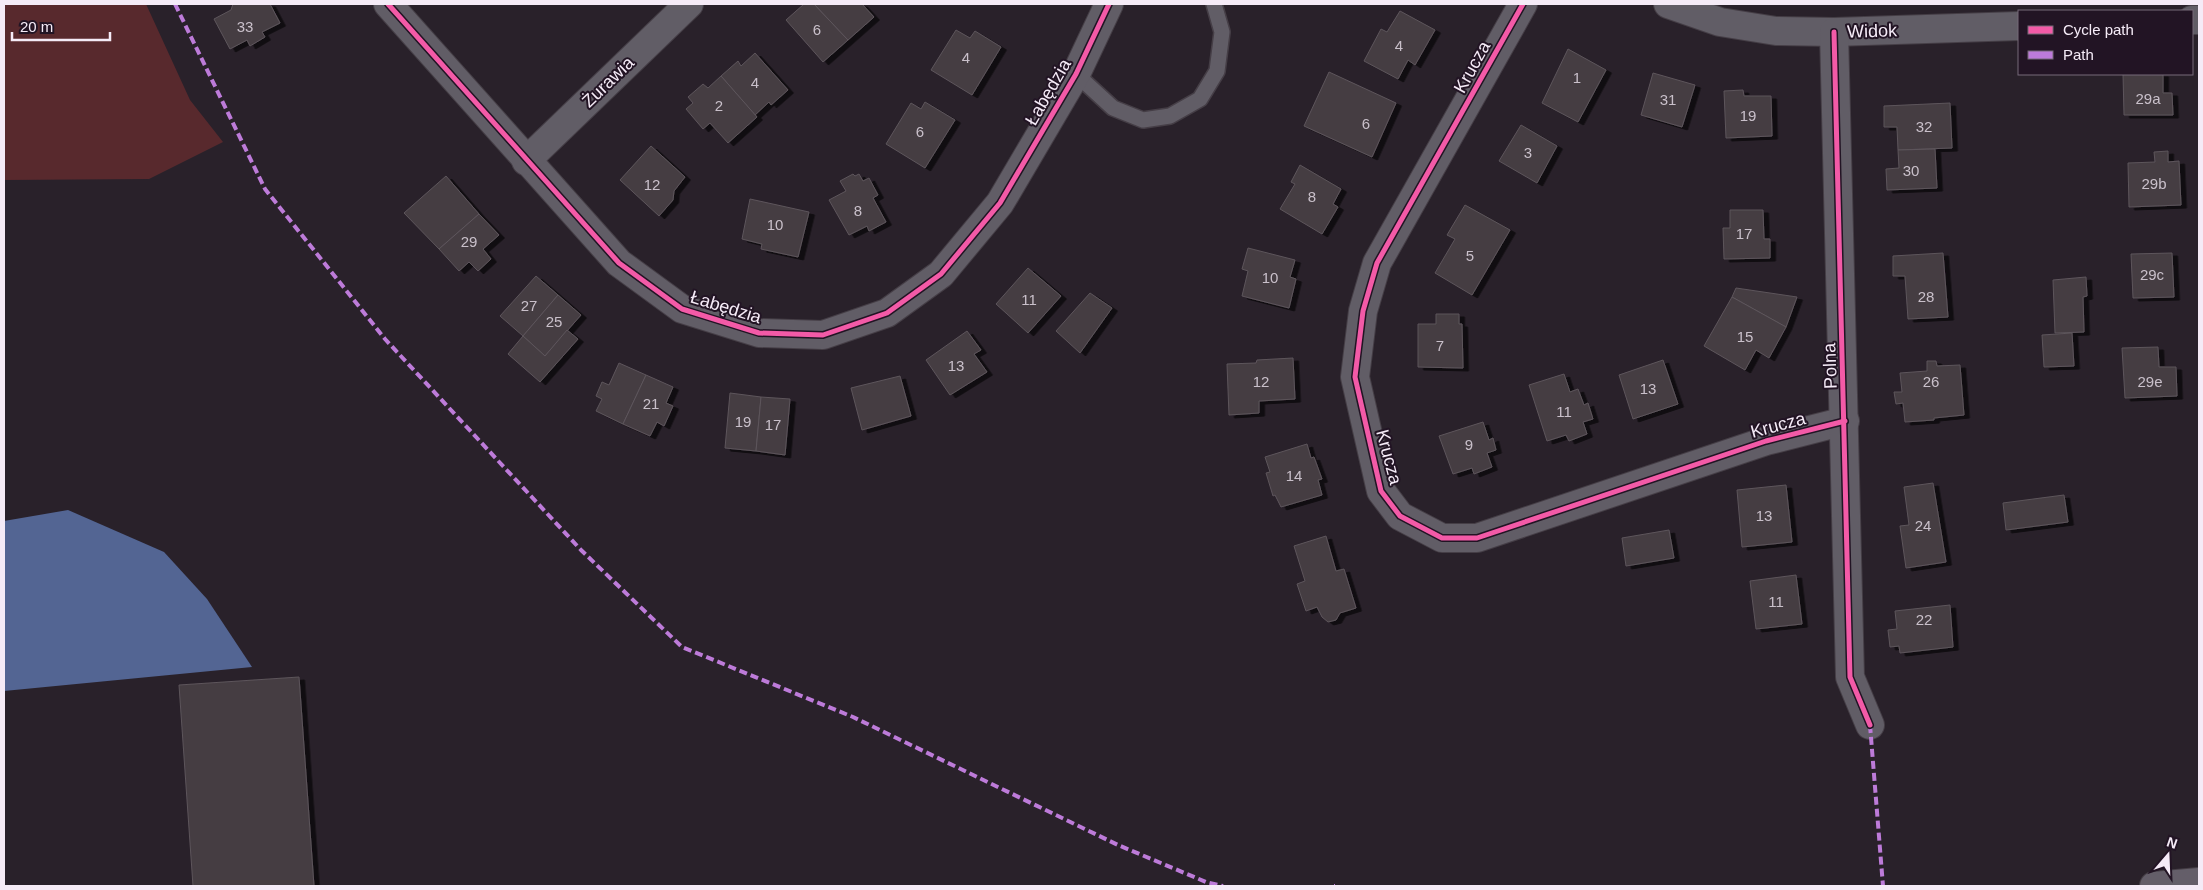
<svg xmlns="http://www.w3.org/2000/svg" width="2203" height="890" font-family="Helvetica,sans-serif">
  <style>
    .green { fill: #58292d }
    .water { fill: #536593 }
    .building { fill: #453d43; stroke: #5d555b; filter: url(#shadow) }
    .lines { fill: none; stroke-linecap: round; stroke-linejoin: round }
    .lane-casing { stroke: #453e46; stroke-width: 18 }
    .street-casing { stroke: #453e46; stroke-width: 30 }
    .primary-casing { stroke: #453e46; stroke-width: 30 }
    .lane { stroke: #615d66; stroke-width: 15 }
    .street { stroke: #615d66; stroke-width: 28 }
    .primary { stroke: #645e69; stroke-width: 28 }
    .quiet { stroke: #bd7bd9; stroke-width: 4; stroke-dasharray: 8 4; stroke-linecap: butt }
    .cycleway-casing { stroke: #221424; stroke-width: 8 }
    .cycleway { stroke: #f35aa7; stroke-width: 5 }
    .labels { text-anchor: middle; stroke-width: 4; stroke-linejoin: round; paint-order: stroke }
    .number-label { font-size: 15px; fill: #c9c0ca }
    .street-label { font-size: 18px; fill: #f5ebf7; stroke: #221424 }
  </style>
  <defs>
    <filter id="shadow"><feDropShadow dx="5.5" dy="3" stdDeviation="0" flood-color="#0009"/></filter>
  </defs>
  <rect width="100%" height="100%" fill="#29212a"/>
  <path class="green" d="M4 4H146L190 100 223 142 149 179 4 180Z"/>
  <path class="water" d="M68 510 164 552 207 599 252 667 4 691V521Z"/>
  <g class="building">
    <path d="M233 4H270L280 23 262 32 265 37 250 46 247 40 230 49 214 19 231 10Z"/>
    <path d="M804 4H814L848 40 823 62 786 20Z"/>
    <path d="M814 4H862L874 17 848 40Z"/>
    <path d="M1400 11 1435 30 1415 65 1408 60 1398 79 1364 61 1381 29 1387 32Z"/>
    <path d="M956 30 970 38 975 31 1001 47 972 95 931 70Z"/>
    <path d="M1568 49 1606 70 1578 122 1542 103Z"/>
    <path d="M755 53 788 90 771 105 769 102 755 115 721 76 738 61 741 66Z"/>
    <path d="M1329 72 1396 103 1372 157 1304 126Z"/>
    <path d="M1653 73 1695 85 1682 127 1641 115Z"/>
    <path d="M2123 74H2163V93H2172L2173 115H2124Z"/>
    <path d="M721 76 757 117 728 143 710 123 703 129 686 109 693 103 688 97 703 84 708 88Z"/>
    <path d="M1743 90 1744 96H1771L1772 136 1726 138 1724 91Z"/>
    <path d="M925 102 955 120 925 168 886 144 911 103 921 109Z"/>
    <path d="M1950 103 1952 148 1898 150 1897 127H1884V106Z"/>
    <path d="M1521 125 1557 146 1537 183 1499 161Z"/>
    <path d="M651 146 685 177 674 191 673 200 659 216 620 180Z"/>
    <path d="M1935 149 1937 188 1887 190 1886 169 1899 168 1898 150Z"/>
    <path d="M2168 151V162L2179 161 2181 205 2129 207 2128 163 2155 162 2154 152Z"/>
    <path d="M1300 165 1341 189 1333 204 1338 207 1322 234 1280 209 1295 184 1291 182Z"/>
    <path d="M853 174 855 176 859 174 863 181 869 178 878 195 873 198 886 222 869 231 867 226 849 235 829 200 846 191 840 181Z"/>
    <path d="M446 176 479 214 439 249 404 213Z"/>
    <path d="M750 199 809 212 798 257 761 249 762 244 742 239Z"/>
    <path d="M1465 205 1510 230 1472 295 1435 273 1455 239 1447 235Z"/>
    <path d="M1730 210H1763L1764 239H1770V258L1724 259 1723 228H1730Z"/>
    <path d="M479 214 499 235 483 249 491 259 478 271 469 262 459 271 439 249Z"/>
    <path d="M1248 248 1295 260 1290 277 1296 279 1289 308 1242 296 1248 271 1242 269Z"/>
    <path d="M1943 253 1948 317 1908 319 1905 276H1893V256Z"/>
    <path d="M2172 253 2174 297 2133 298 2131 254Z"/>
    <path d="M1028 268 1061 296 1028 333 996 304Z"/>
    <path d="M536 276 558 295 523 336 500 316Z"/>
    <path d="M2086 277 2087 296 2083 297 2084 332 2055 333 2053 280Z"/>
    <path d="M1736 288 1797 297 1786 327 1732 297Z"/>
    <path d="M1090 293 1112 308 1080 353 1056 331Z"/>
    <path d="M558 295 581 315 545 356 523 336Z"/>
    <path d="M1732 297 1786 327 1769 358 1756 350 1745 370 1704 346Z"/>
    <path d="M1436 314H1459V324H1462L1463 368 1418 367V324H1436Z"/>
    <path d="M567 330 578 339 540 382 508 354 523 336 545 356Z"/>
    <path d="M967 331 981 350 974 354 987 372 950 395 926 360Z"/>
    <path d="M2072 333 2074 366 2044 367 2042 335Z"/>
    <path d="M2158 347 2159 367H2176L2177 396 2125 398 2122 348Z"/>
    <path d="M1293 358 1295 399 1259 401V413L1229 415 1227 364 1256 363 1257 360Z"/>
    <path d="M1663 360 1678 404 1633 419 1619 375Z"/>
    <path d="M1927 361H1936L1937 366 1960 365 1964 415 1934 418V420L1905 422 1903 403 1896 404 1894 392H1902L1900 373 1927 371Z"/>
    <path d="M619 363 646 375 623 424 596 411 602 399 596 396 602 382 609 385Z"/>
    <path d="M1564 374 1570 392 1578 389 1584 405 1588 403 1593 419 1583 422 1587 434 1569 441 1566 435 1547 441 1529 385Z"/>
    <path d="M646 375 673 387 666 403 673 406 664 426 657 422 650 436 623 424Z"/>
    <path d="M900 376 911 416 862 430 851 388Z"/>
    <path d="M730 393 761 397 756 451 725 448Z"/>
    <path d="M761 397 790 399 785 455 756 451Z"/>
    <path d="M1483 422 1489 440 1493 438 1496 450 1487 453 1492 467 1474 474 1472 468 1453 474 1439 436Z"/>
    <path d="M1307 444 1311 458 1314 457 1322 479 1318 480 1322 495 1281 507 1275 495 1273 496 1266 473 1270 472 1265 457Z"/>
    <path d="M1933 483 1946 562 1906 568 1900 526 1909 525 1904 487Z"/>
    <path d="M1786 485 1792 542 1742 547 1737 490Z"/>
    <path d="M2064 495 2068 522 2006 530 2003 503Z"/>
    <path d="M1669 530 1674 558 1626 566 1622 538Z"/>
    <path d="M1326 536 1336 571 1344 569 1356 608 1340 613 1336 620 1328 622 1322 617 1317 607 1306 611 1297 584 1305 581 1294 546Z"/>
    <path d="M1796 575 1802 624 1756 629 1750 581Z"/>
    <path d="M1950 605 1953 647 1900 653 1899 646 1890 647 1888 630 1897 629 1895 611Z"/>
    <path d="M299 677 314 886H193L179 685Z"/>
  </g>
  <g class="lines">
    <defs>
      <path id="lane" d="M1076 74 1113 108 1143 120 1170 116 1200 99 1217 71 1222 32 1214 4"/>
      <g id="street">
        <path d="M388 4 619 263 682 309 759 333 823 335 887 313 941 274 1000 203 1076 74 1109 4"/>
        <path d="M1523 4 1377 263 1363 311 1355 377 1381 491 1400 516 1442 538H1477L1766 441 1845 421"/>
        <path d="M1668 4 1720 22 1776 31 1834 32 2019 26"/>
        <path d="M2192 20H2199"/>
        <path d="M1834 32 1850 677 1870 725"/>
        <path d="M526 161 689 4"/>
      </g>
      <path id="primary" d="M2154 886 2199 882"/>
    </defs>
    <use href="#lane" class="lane-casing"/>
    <use href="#street" class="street-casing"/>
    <use href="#primary" class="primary-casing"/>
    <use href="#lane" class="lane"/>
    <use href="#street" class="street"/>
    <use href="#primary" class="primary"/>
    <g class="quiet">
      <path d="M175 4 265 189 385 339 581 550 682 647 853 717 1118 845 1206 882 1223 886"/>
      <path d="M1870 725 1883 886"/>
      <path d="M1334 886H1335"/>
    </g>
    <defs>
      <g id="cycleway">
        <path d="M388 4 619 263 682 309 759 333 823 335 887 313 941 274 1000 203 1076 74 1109 4"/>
        <path d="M1523 4 1377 263 1363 311 1355 377 1381 491 1400 516 1442 538H1477L1766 441 1845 421"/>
        <path d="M1834 32 1850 677 1870 725"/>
      </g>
    </defs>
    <use href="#cycleway" class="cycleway-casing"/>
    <use href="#cycleway" class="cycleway"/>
  </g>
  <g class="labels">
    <g class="number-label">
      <text x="245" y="32">33</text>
      <text x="817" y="35">6</text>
      <text x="1399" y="51">4</text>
      <text x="966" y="63">4</text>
      <text x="1577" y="83">1</text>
      <text x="755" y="88">4</text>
      <text x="2148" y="104">29a</text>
      <text x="1668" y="105">31</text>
      <text x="719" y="111">2</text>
      <text x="1748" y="121">19</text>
      <text x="1366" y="129">6</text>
      <text x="1924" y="132">32</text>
      <text x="920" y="137">6</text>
      <text x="1528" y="158">3</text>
      <text x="1911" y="176">30</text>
      <text x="2154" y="189">29b</text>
      <text x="652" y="190">12</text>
      <text x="1312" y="202">8</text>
      <text x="858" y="216">8</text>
      <text x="775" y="230">10</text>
      <text x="1744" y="239">17</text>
      <text x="469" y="247">29</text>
      <text x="1470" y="261">5</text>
      <text x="2152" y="280">29c</text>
      <text x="1270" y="283">10</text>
      <text x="1926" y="302">28</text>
      <text x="1029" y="305">11</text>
      <text x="529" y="311">27</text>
      <text x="554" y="327">25</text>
      <text x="1745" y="342">15</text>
      <text x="1440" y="351">7</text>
      <text x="956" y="371">13</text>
      <text x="1261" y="387">12</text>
      <text x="1931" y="387">26</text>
      <text x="2150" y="387">29e</text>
      <text x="1648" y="394">13</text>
      <text x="651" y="409">21</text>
      <text x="1564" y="417">11</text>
      <text x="743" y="427">19</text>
      <text x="773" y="430">17</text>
      <text x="1469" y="450">9</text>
      <text x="1294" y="481">14</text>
      <text x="1764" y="521">13</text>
      <text x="1923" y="531">24</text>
      <text x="1776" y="607">11</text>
      <text x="1924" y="625">22</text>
    </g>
    <g class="street-label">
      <text transform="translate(1872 31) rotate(-2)" y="6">Widok</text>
      <text transform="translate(1472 67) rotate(-61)" y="6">Krucza</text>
      <text transform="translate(608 82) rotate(-44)" y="6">Żurawia</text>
      <text transform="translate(1048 92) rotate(-60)" y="6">Łabędzia</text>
      <text transform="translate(726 307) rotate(17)" y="6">Łabędzia</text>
      <text transform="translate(1830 366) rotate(-92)" y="6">Polna</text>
      <text transform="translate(1778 425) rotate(-15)" y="6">Krucza</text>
      <text transform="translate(1389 457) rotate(75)" y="6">Krucza</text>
    </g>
  </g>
  <rect width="2203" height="890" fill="none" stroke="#f5ebf7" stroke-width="10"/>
  <rect x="2018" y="10" width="175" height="65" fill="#221424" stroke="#766a78"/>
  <rect x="2028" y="26" width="25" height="8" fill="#f35aa7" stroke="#766a78"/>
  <text x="2063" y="35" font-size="15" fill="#f5ebf7">Cycle path</text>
  <rect x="2028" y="51" width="25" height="8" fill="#bd7bd9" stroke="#766a78"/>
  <text x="2063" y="60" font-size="15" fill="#f5ebf7">Path</text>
  <g transform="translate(2168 855) rotate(19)" stroke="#221424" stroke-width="4" paint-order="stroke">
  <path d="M0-4L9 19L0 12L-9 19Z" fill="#f5ebf7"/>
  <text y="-8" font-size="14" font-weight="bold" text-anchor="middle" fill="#f5ebf7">N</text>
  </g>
  <path d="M12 32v8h98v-8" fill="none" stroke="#f5ebf7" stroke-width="2.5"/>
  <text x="20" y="32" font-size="15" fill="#f5ebf7" stroke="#221424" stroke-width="4" paint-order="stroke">20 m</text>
</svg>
